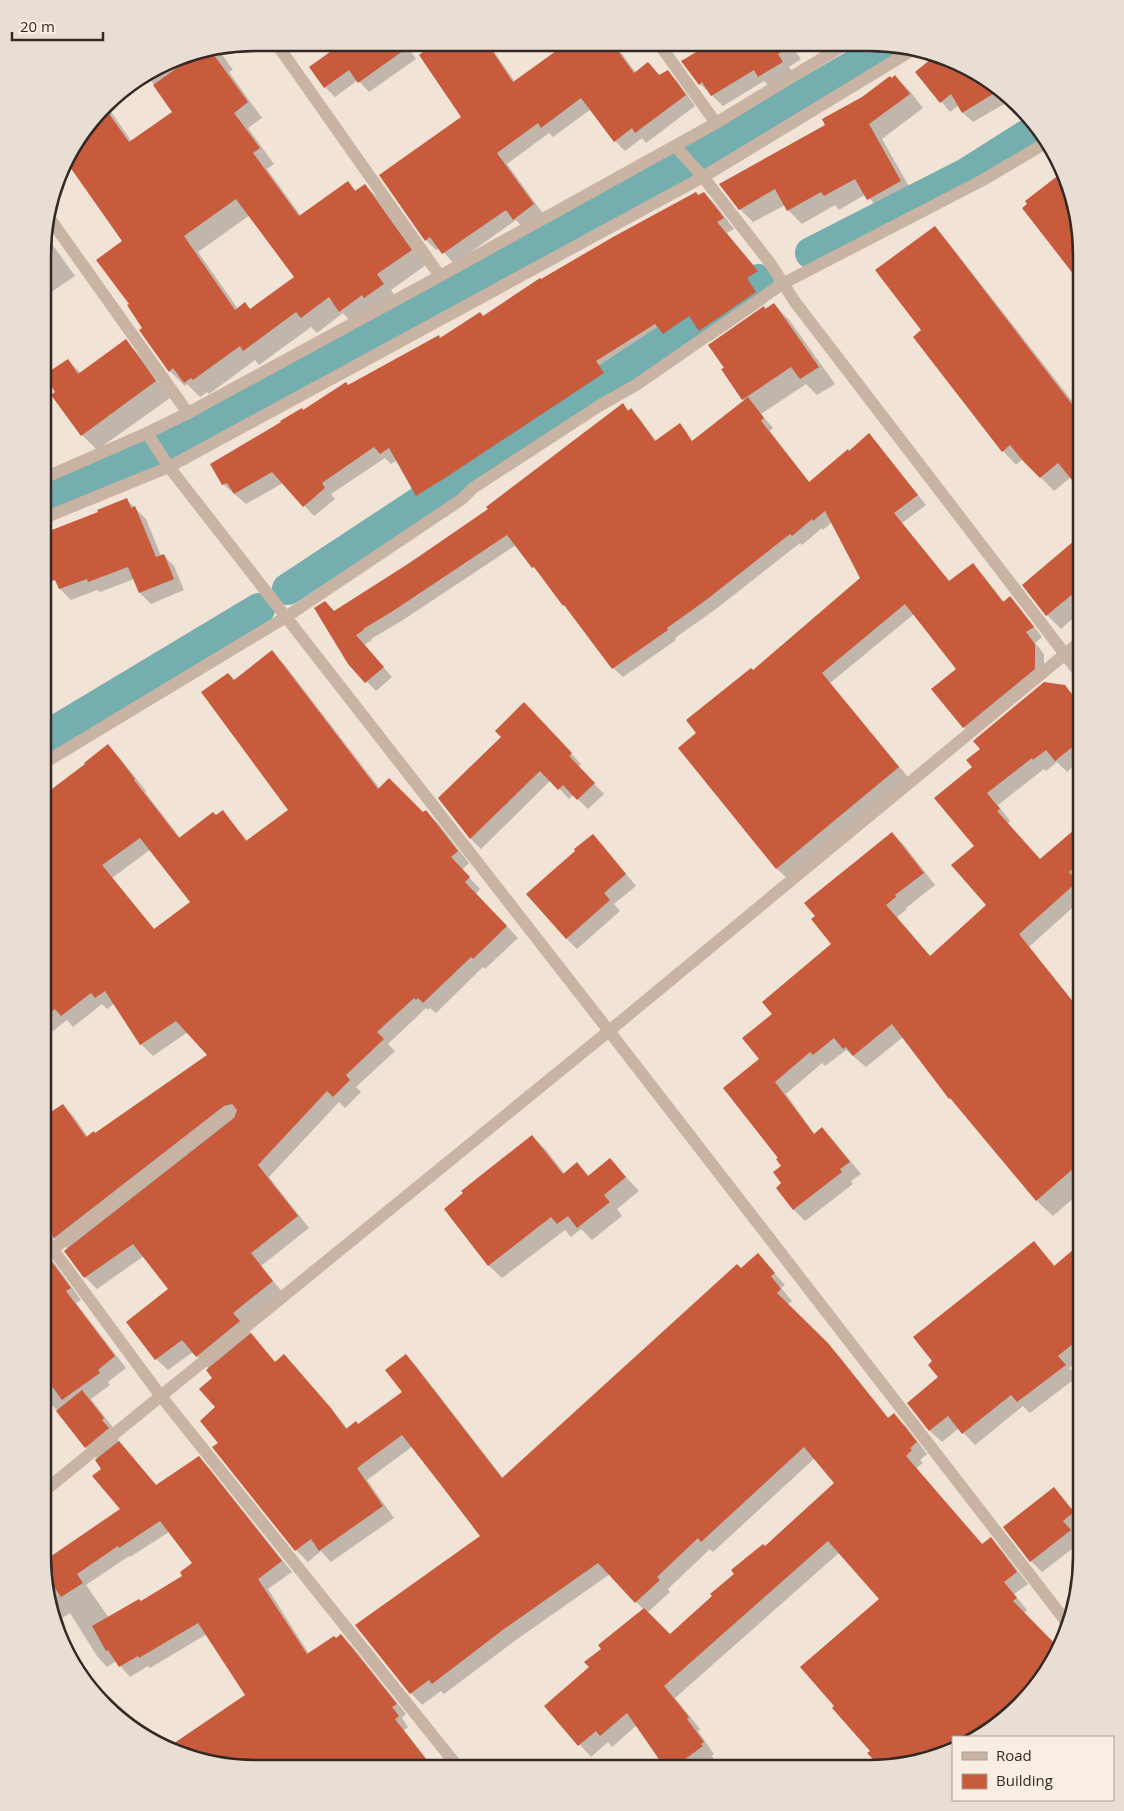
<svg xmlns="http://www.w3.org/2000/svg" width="1124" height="1811" font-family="'Open Sans',sans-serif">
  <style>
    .shadow { fill: #0003; fill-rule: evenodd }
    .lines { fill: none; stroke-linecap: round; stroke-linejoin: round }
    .canal { stroke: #75aeaf; stroke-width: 32 }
    .building { fill: #c95b3d; fill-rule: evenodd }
    .minor { stroke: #c9b3a3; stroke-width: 12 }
    .rim { fill: none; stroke: #342925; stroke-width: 2.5 }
  </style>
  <rect width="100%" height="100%" fill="#f1e4d7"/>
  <g class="shadow">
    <path d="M345 43H405L416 59 369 92 358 80 335 97 325 87 311 67Z"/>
    <path d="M460 43H488L515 82 570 43 615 44 636 73 648 63 660 76 667 71 678 82 695 106 646 143 642 138 625 151 615 141 591 109 553 137 549 133 507 164 544 215 524 229 516 220 454 264 440 248 436 250 426 240 468 131Z"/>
    <path d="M694 44H790L801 59 789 67 793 73 770 87 764 81 723 106 700 84 699 52Z"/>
    <path d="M219 50 233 70 229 72 262 118 248 128 274 164 267 169 301 216 348 182 356 191 365 185 380 200 426 265 391 290 398 300 355 326 343 313 317 333 311 327 259 365 255 360 209 394 207 392 200 397 187 384 185 386 170 371 130 304 123 241 66 159 107 106 132 142 174 112 147 75 174 59ZM250 215 295 277 251 310 245 304 238 309 198 252Z"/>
    <path d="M938 55 949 66 955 62 998 87 1011 100 973 122 963 113 959 105 950 112 917 72Z"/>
    <path d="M895 77 909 90 923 108 882 139 914 195 882 213 866 194 839 210 835 205 802 224 788 210 785 205 753 222 740 209 827 125Z"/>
    <path d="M1064 173 1066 175 1082 256 1081 283 1024 208Z"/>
    <path d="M704 193 715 204 734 229 727 233 767 282 757 289 766 303 711 341 698 328 674 344 665 335 606 372 613 384 456 489 428 506 417 495 397 460 391 464 385 458 331 494 335 499 314 516 283 483 246 504 223 484 303 411 484 317 541 280ZM450 474 451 476 419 496V493Z"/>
    <path d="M935 228 948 242 1080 411 1081 410V489L1071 477 1054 491 1023 459 1016 465 1003 451 923 331Z"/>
    <path d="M44 233 75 276 44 297Z"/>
    <path d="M774 304 790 321 835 384 817 395 806 384 761 414 773 428 770 431 810 483 869 435 926 505 902 523 950 582 973 564 982 574 1004 602 1010 597 1019 607 1042 637 1035 643 1044 654V678L973 737 964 727 958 669 914 614 830 683 908 777 787 878 777 869 680 748 698 733 753 671 862 578 832 522 823 530 822 528 802 545 800 543 716 609 675 638 676 640 623 677 613 668 572 613 516 545 403 620 371 639 372 640 364 645 392 677 376 691 349 663 335 613 489 509 623 405 629 411 631 410 640 419 656 441 680 425 688 434H686L695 446 745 401 743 399 766 310Z"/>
    <path d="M126 341 141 357 170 398 97 450 82 435 56 392 68 360 81 373Z"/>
    <path d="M127 500 146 519 161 556 163 555 174 566 184 590 151 604 140 593 134 579 100 592 97 590 71 600 60 589 44 549 46 548 44 543V534L99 513Z"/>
    <path d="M1081 537V611L1061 629 1047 615 1024 585Z"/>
    <path d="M272 652 284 664 380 789 423 814 426 812 438 823 469 863 462 870 480 889 476 894 518 938 485 969 483 967 436 1013 430 1008 428 1010 426 1008 388 1044 395 1051 356 1087 361 1092 345 1108 339 1102 269 1177 309 1228 261 1266 283 1293 243 1325 251 1333 250 1334 276 1363 295 1367 348 1429 359 1425 404 1393 406 1355 417 1367 503 1478 758 1255 785 1285 781 1288 792 1301 787 1305 839 1356 889 1419 894 1415 906 1426 927 1454 920 1460 923 1463 916 1468 983 1545 990 1539 1002 1550 1028 1584 1014 1594 1027 1610 1024 1613 1038 1685 998 1724 976 1737H953V1751L950 1752 878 1767 872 1751 881 1599 840 1552 675 1698 700 1729 698 1731 714 1754 711 1756 714 1758 700 1768H667L637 1725 612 1747 608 1742 591 1757 545 1706 590 1668 644 1610 610 1574 516 1640 444 1694 441 1691 422 1705 411 1693 482 1536 413 1446 367 1480 394 1518 331 1562 321 1551 308 1562 296 1550 214 1447 220 1444 214 1378 209 1369 193 1352 168 1370 156 1359 170 1289 144 1256 97 1289 85 1277 66 1251 68 1249 58 1240 54 1239 49 1241 46 1249 48 1254 81 1300 76 1303 126 1368 108 1382 110 1385 91 1399 115 1430 112 1432 119 1440 118 1441 157 1486 198 1458 209 1468 292 1572 268 1589 309 1654 341 1636 352 1646 406 1714 402 1718 408 1727 404 1730 433 1767H228L174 1752 167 1748 246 1695 207 1634 150 1668 148 1666 130 1677 116 1661 107 1667 97 1656 70 1613 56 1622 42 1555 43 1543 52 1557 122 1510 98 1459 86 1447 53 1406 43 1414V1167L63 1105 74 1117 88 1137 95 1134 209 1055 188 1032 153 1056 141 1044 114 1004 107 1009 102 1004 73 1027 67 1020 49 1034 43 1029 44 795 86 764 108 745 119 757 146 791 145 792 181 839 223 812 248 841 290 810 235 681ZM151 849 192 902 155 930 112 878ZM815 1458 836 1483 670 1636 647 1613 670 1592 668 1589 710 1549 713 1552ZM169 1532 194 1564 184 1576 141 1602 109 1618 86 1585 129 1556 130 1557Z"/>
    <path d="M1064 686 1081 705V760L1067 772 1057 762 1046 771 1044 769 998 805 1010 821 1008 823 1040 860 1081 825V900L1029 947 1081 1011V1192L1053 1216 1041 1205 962 1110 950 1098 903 1037 866 1067 846 1050 825 1066 822 1063 786 1094 815 1135 822 1129 834 1141 861 1174 851 1181 853 1184 805 1221 793 1209 780 1158 761 1059 774 1014 833 944 892 833 904 845 935 885 906 908 907 909 897 917 931 957 988 905 975 846 973 768Z"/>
    <path d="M534 714 581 764 578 767 604 794 588 809 574 795 569 799 551 780 481 849 471 839 440 799Z"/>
    <path d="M593 836 604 847 636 886 614 904 620 911 577 949 566 938Z"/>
    <path d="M532 1136 546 1150 565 1174 577 1164 590 1177 610 1160 639 1191 617 1209 622 1216 592 1240 581 1229 571 1237 565 1230 502 1278 488 1265Z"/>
    <path d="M1034 1243 1055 1266 1081 1245V1359L1069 1368 1077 1377 1030 1413 1023 1406 975 1445 959 1428 942 1442 930 1431 909 1403 940 1377Z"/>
    <path d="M1054 1489 1081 1520V1527L1073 1532 1081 1542 1042 1572 1031 1561Z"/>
    <path d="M1078 1583 1074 1598 1069 1591Z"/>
  </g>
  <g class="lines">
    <g class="canal">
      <path d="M811 253 966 174 1039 128"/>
      <path d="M44 498 142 457 327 359 630 195 892 44"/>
      <path d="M288 589 758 280"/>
      <path d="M44 738 259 609"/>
    </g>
  </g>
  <g class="building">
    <path d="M329 43H414L358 83 349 70 324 88 309 67 334 49Z"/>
    <path d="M435 43H487L513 82 567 43 613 44 634 73 648 62 659 75 668 70 686 95 635 133 632 128 614 142 581 98 541 128 538 123 497 153 534 204 513 220 506 210 442 254 430 237 425 241 379 175 461 117 419 55Z"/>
    <path d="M710 44H795L778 54 783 62 758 77 754 70 711 96 702 82 699 85 681 61Z"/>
    <path d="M211 51 248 102 234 113 260 148 253 153 299 216 348 181 355 191 365 184 412 250 377 274 384 284 364 298 362 295 339 312 329 297 301 318 296 312 243 351 240 346 193 380 191 378 184 383 173 368 169 372 139 330 142 328 127 305 129 304 96 260 122 241 65 160 105 108 129 142 172 112 153 85 177 68 171 60 174 59ZM236 199 294 277 250 309 245 302 235 310 184 236Z"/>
    <path d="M936 55 950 59 1001 89 962 113 951 94 940 103 915 72Z"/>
    <path d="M895 75 910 94 869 124 901 181 867 200 855 179 824 196 821 192 787 211 775 189 739 210 719 184 825 125 822 119 862 97 890 76 892 78Z"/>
    <path d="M1064 171 1082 256 1081 284 1022 208 1027 204 1025 201Z"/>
    <path d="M696 192 698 195 704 192 724 218 717 222 758 271 747 278 756 292 699 331 689 316 663 334 655 324 596 361 604 373 445 478 416 496 389 448 380 454 374 447 322 483 325 488 303 507 272 472 234 494 227 483 222 485 210 464 281 422 280 421 302 408 303 410 346 382 348 385 439 335 440 338 480 312 483 316 540 278 541 279 613 237Z"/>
    <path d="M935 226 1081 416V491L1058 463 1040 478 1024 462 1010 445 1002 452 913 337 921 330 875 270Z"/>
    <path d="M774 303 819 367 800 379 791 367 742 400 721 369 724 368 708 345 764 306 765 309Z"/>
    <path d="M126 339 156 381 81 436 51 395 55 392 44 375 68 359 78 374Z"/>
    <path d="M748 397 764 418 761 421 809 482 848 449 849 451 869 433 918 495 894 513 949 581 973 563 1003 602 1010 596 1034 627 1026 632 1035 644V669L963 728 931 689 956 669 905 604 822 673 899 767 776 869 678 748 696 733 686 720 751 668 753 670 860 578 825 511 813 521 812 519 792 536 790 534 706 600 667 628 668 630 612 669 564 605 563 606 534 567 532 568 507 535 393 611 363 629 364 630 356 635 384 667 365 683 348 664 314 608 325 601 334 611 411 562 488 509 486 507 623 403 628 411 631 408 655 441 680 423 692 441Z"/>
    <path d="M127 498 131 508 135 506 156 557 164 554 174 579 139 593 128 567 88 582 87 579 59 589 55 580 52 581 44 562V533L98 512 97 510Z"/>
    <path d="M1081 535V587L1046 616 1022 585Z"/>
    <path d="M272 650 378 789 389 778 423 812 426 810 458 851 451 857 470 877 465 882 507 926 473 959 471 957 423 1003 418 998 416 1000 414 998 377 1032 384 1039 346 1075 350 1080 333 1097 327 1091 258 1165 298 1216 251 1253 273 1281 233 1313 240 1321 196 1357 182 1340 155 1360 126 1322 168 1289 133 1244 84 1278 64 1251 234 1118 237 1110 232 1104 224 1106 54 1238 49 1231 43 1228V1117L63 1104 86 1137 94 1131 95 1133 207 1055 176 1021 140 1045 105 991 95 998 91 993 61 1016 55 1009 43 1018 44 795 85 764 84 763 108 744 135 779 134 780 179 838 213 812 216 815 223 810 246 841 288 810 201 692 228 673 234 680ZM140 838 190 902 154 929 102 865Z"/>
    <path d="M1044 682 1065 685 1081 706V740L1055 761 1046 750 1033 760 1032 758 987 793 1000 809 997 811 1040 859 1081 824V862L1069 872 1077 882 1019 934 1081 1012V1162L1036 1201 950 1098 949 1099 892 1024 853 1056 846 1047 843 1049 834 1038 813 1055 810 1052 775 1082 814 1134 822 1127 850 1162 840 1169 842 1172 793 1210 776 1188 781 1183 773 1172 781 1166 776 1159 778 1158 723 1088 759 1059 742 1038 772 1014 762 1002 831 944 811 919 815 916 804 903 892 832 924 873 895 895 896 897 886 905 930 956 986 905 951 865 974 846 934 798 972 767 966 760 980 749 973 741Z"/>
    <path d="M524 702 572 753 569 756 595 783 577 800 563 785 558 790 540 771 470 839 438 798 501 737 495 731Z"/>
    <path d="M593 834 626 874 604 893 610 900 566 939 526 894 575 851 574 849Z"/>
    <path d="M532 1135 563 1174 577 1162 588 1176 610 1158 626 1177 604 1195 610 1202 577 1228 568 1216 557 1224 551 1217 488 1266 444 1209 463 1193 461 1191Z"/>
    <path d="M1034 1241 1054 1266 1081 1243V1337L1058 1356 1066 1365 1017 1402 1011 1395 962 1434 948 1416 929 1431 907 1403 938 1377 928 1365 932 1361 913 1337Z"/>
    <path d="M43 1250 71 1288 66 1291 115 1356 98 1370 100 1373 62 1400 43 1374Z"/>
    <path d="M758 1253 775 1273 771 1276 781 1289 777 1293 828 1343 888 1418 894 1413 917 1442 910 1448 912 1450 906 1456 982 1544 991 1537 1017 1572 1004 1582 1017 1598 1013 1601 1059 1648 1038 1685 998 1724 976 1737H953V1751L950 1752 877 1767 872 1761 873 1759 867 1753 870 1751 832 1708 834 1706 800 1667 879 1599 828 1541 664 1686 689 1717 687 1719 704 1742 701 1744 703 1746 673 1768H665L627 1713 600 1736 596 1731 578 1746 544 1706 589 1667 584 1662 601 1649 598 1645 644 1608 670 1634 712 1596 710 1594 734 1574 731 1570 763 1544 765 1546 834 1483 804 1447 701 1542 698 1538 657 1577 660 1580 635 1603 598 1563 504 1629 432 1684 429 1680 410 1694 355 1625 480 1536 441 1485 402 1435 357 1468 383 1506 319 1551 311 1539 295 1551 212 1447 218 1443 200 1421 215 1407 199 1389 212 1378 206 1370 251 1333 275 1362 284 1354 331 1408 346 1429 356 1421 358 1424 402 1392 385 1370 406 1354 502 1478 737 1264 741 1268Z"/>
    <path d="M82 1390 104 1418 102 1420 109 1428 85 1448 56 1411Z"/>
    <path d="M119 1441 156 1485 199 1456 282 1561 258 1579 307 1654 334 1636 336 1638 341 1634 397 1704 392 1707 399 1716 395 1719 432 1767H228L174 1752 167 1748 245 1695 198 1623 139 1658 138 1656 119 1667 108 1650 106 1651 92 1626 139 1599 141 1601 182 1576 180 1572 192 1563 160 1521 119 1548 118 1546 77 1574 83 1583 61 1597 47 1576 44 1561 120 1509 92 1476 101 1469 95 1460Z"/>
    <path d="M1054 1487 1074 1512 1063 1521 1071 1530 1030 1562 1003 1527Z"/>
  </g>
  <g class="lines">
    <g class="minor">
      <path d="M276 43 440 276"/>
      <path d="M659 44 716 123"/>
      <path d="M675 146 703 177 770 263 795 302 1081 675"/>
      <path d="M48 216 188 413"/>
      <path d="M147 433 169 467 609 1031 1068 1624"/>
      <path d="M44 478 147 433 188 413 440 276 716 123 846 44"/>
      <path d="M44 518 169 467 703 177 914 49"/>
      <path d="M44 763 286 617 462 499 473 488 599 406 636 385 782 284 983 180 1047 142"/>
      <path d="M43 1236 160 1395 458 1767"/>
      <path d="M53 1249 229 1112"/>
      <path d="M43 1492 609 1031 1081 641"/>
    </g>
  </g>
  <path d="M0 0H1124V1811H0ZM255 51H869A204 204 0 0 1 1073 255V1556A204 204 0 0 1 869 1760H255A204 204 0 0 1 51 1556V255A204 204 0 0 1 255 51Z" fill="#e9ded4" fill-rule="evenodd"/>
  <path class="rim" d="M255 51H869A204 204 0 0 1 1073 255V1556A204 204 0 0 1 869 1760H255A204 204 0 0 1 51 1556V255A204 204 0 0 1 255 51Z"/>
  <rect x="952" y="1736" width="162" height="65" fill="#f9eee3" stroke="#aa9f97"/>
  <rect x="962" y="1752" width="25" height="8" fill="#c9b3a3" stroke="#aa9f97"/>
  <text x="996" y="1761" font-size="15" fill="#342925">Road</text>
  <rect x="962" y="1774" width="25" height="15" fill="#c95b3d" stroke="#aa9f97"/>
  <text x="996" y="1786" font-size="15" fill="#342925">Building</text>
  <path d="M12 32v8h91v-8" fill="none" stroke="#342925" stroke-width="2.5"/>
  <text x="20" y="32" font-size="15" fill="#342925" stroke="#f9eee3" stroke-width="4" paint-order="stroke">20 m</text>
</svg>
